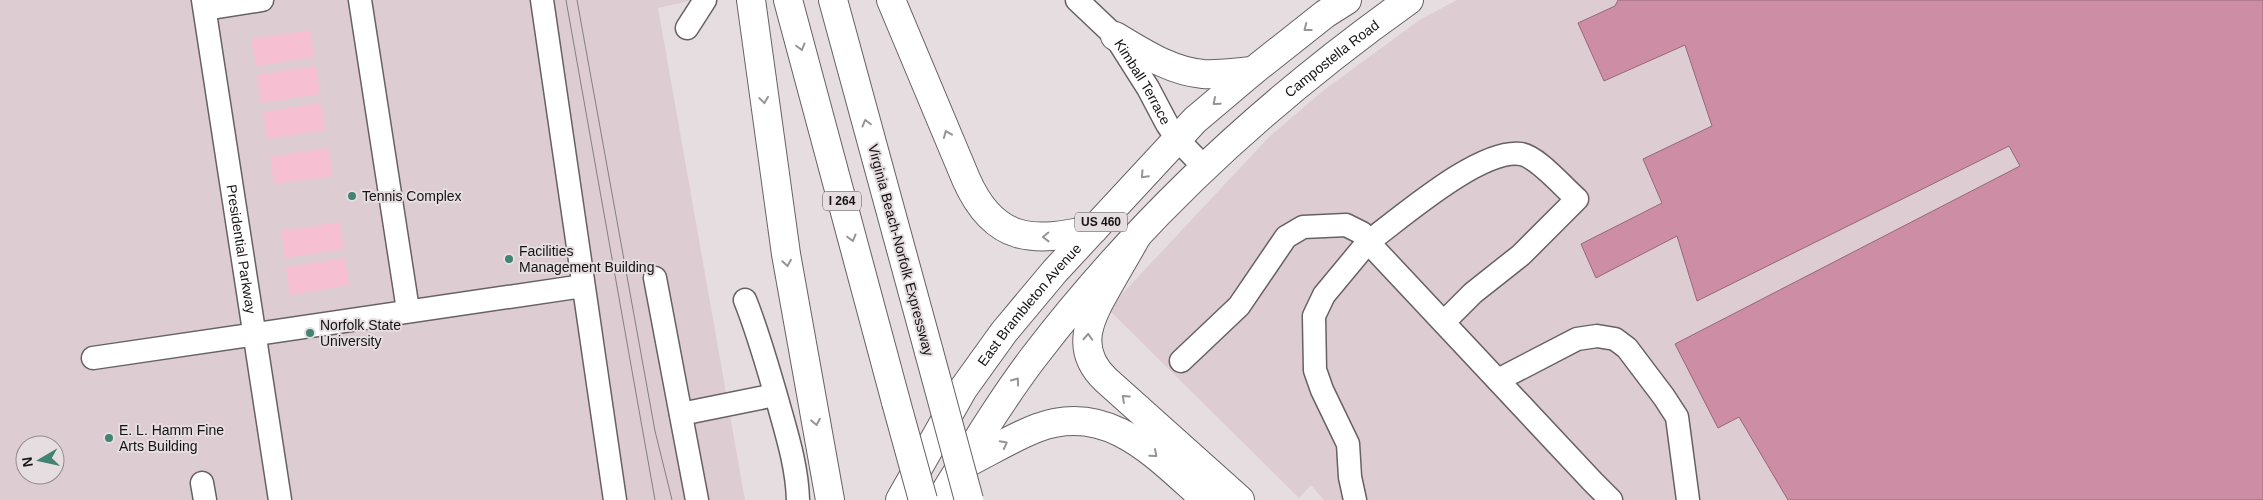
<svg xmlns="http://www.w3.org/2000/svg" width="2263" height="500" font-family="Arial,sans-serif">
  <style>
    .built { fill: #ddcdd2; fill-rule: evenodd }
    .green { fill: #f6bfd2 }
    .water { fill: #cd8da4; stroke: #966878 }
    .lines { fill: none; stroke-linecap: round; stroke-linejoin: round }
    .minor-casing { stroke: #676163; stroke-width: 25 }
    .major-casing { stroke: #676163; stroke-width: 30 }
    .highway-casing { stroke: #676163; stroke-width: 30 }
    .minor { stroke: #fff; stroke-width: 22 }
    .major { stroke: #fff; stroke-width: 28 }
    .highway { stroke: #fff; stroke-width: 28 }
    .tram { stroke: #857f80; stroke-width: 1 }
    .highway-bridge-casing { stroke: #676163; stroke-width: 30; stroke-linecap: butt }
    .highway-bridge { stroke: #fff; stroke-width: 28 }
    .oneway { stroke: #969595 }
    .poi-dot { fill: #428373; stroke: #e5dddf; stroke-width: 2 }
    .labels { text-anchor: middle; stroke-width: 4; stroke-linejoin: round; paint-order: stroke }
    .shield { fill: #e5dddf; stroke: #535050; stroke-width: 1 }
    .shield-label { font-size: 12px; font-weight: bold; fill: #151313 }
    .street-label { font-size: 14px; fill: #151313; stroke: #e5dddf }
    .poi-label { font-size: 14px; fill: #151313; stroke: #e5dddf; text-anchor: start }
  </style>
  <rect width="100%" height="100%" fill="#e5dddf"/>
  <g class="built">
    <path d="M0 0H693L658 8 745 500H0ZM25 445H55V475H25Z"/>
    <path d="M1457 0H1954L2010 146 2020 167 2124 500H1324L1311 485 1299 498 1108 309 1269 137 1324 90 1421 19Z"/>
  </g>
  <g class="green">
    <path d="M310 30 314 57 256 66 251 39Z"/>
    <path d="M316 66 320 94 261 103 257 75Z"/>
    <path d="M321 103 326 130 267 139 263 112Z"/>
    <path d="M328 148 333 176 274 184 270 157Z"/>
    <path d="M340 222 344 249 285 258 281 231Z"/>
    <path d="M345 258 349 285 290 295 286 267Z"/>
  </g>
  <path class="water" d="M1618 0H2263V500H1788L1739 417 1718 428 1675 344 2020 166 2009 146 1697 301 1677 236 1596 278 1581 244 1662 203 1643 159 1712 126 1685 45 1604 81 1578 23 1615 6Z"/>
  <g class="lines">
    <defs>
      <g id="minor">
        <path id="s1" d="M203 0 280 500"/>
        <path d="M360 0 408 310"/>
        <path d="M542 0 615 500"/>
        <path id="s2" d="M1077 0 1115 36 1148 88 1167 124 1177 139 1204 167"/>
        <path d="M205 9 262 0"/>
        <path d="M687 28 705 0"/>
        <path d="M655 278 697 500"/>
        <path d="M745 300C758 332 767 365 777 399 786 432 797 465 798 500"/>
        <path d="M1444 322 1473 293 1521 255 1577 199C1563 187 1538 157 1521 154 1480 148 1401 218 1368 242L1593 482 1611 500"/>
        <path d="M93 358 583 286"/>
        <path d="M1181 361 1239 306 1286 237 1303 227 1346 225 1362 233 1368 242 1324 295 1314 316 1315 370 1322 390 1348 444 1350 477 1355 500"/>
        <path d="M1498 380 1577 339 1597 336 1615 339 1627 348 1664 397 1677 417 1688 500"/>
        <path d="M681 414 775 395"/>
        <path d="M202 483 205 500"/>
      </g>
      <g id="major">
        <path d="M1115 36C1142 52 1170 71 1203 74 1219 75 1237 72 1253 71"/>
        <path id="s3" d="M900 500 963 389 1004 332 1055 271 1195 120 1253 71 1325 14 1347 0"/>
        <path id="s4" d="M940 500C970 452 999 403 1033 358 1139 219 1267 101 1409 0"/>
      </g>
      <g id="highway">
        <path d="M751 0 786 254 830 500"/>
        <path d="M788 0 896 402"/>
        <path d="M833 0 929 352"/>
        <path d="M891 0 966 179C994 243 1033 243 1094 229"/>
        <path d="M1137 236C1128 252 1119 267 1110 283 1091 316 1072 348 1106 380L1240 500"/>
        <path d="M961 466C986 454 1011 438 1037 428 1109 401 1157 457 1206 500"/>
      </g>
    </defs>
    <use href="#minor" class="minor-casing"/>
    <use href="#major" class="major-casing"/>
    <use href="#highway" class="highway-casing"/>
    <use href="#minor" class="minor"/>
    <use href="#major" class="major"/>
    <use href="#highway" class="highway"/>
    <g class="tram">
      <path d="M566 0 655 500"/>
      <path d="M577 0 655 431 672 500"/>
    </g>
    <defs>
      <g id="highway-bridge">
        <path d="M929 352 969 500"/>
        <path d="M896 402 923 500"/>
      </g>
    </defs>
    <use href="#highway-bridge" class="highway-bridge-casing"/>
    <use href="#highway-bridge" class="highway-bridge"/>
  </g>
  <defs><path id="oneway-chevron" d="M-2-3.5L2.5 0L-2 3.5" fill="none" stroke-width="1.6" stroke-linecap="round" stroke-linejoin="round" transform="scale(1.25)"/></defs>
  <g class="oneway">
    <use href="#oneway-chevron" transform="translate(1307 28) rotate(142)"/>
    <use href="#oneway-chevron" transform="translate(801 47) rotate(75)"/>
    <use href="#oneway-chevron" transform="translate(764 100) rotate(82)"/>
    <use href="#oneway-chevron" transform="translate(1216 102) rotate(139)"/>
    <use href="#oneway-chevron" transform="translate(866 123) rotate(-105)"/>
    <use href="#oneway-chevron" transform="translate(947 134) rotate(-112)"/>
    <use href="#oneway-chevron" transform="translate(1144 175) rotate(133)"/>
    <use href="#oneway-chevron" transform="translate(1046 237) rotate(179)"/>
    <use href="#oneway-chevron" transform="translate(852 238) rotate(75)"/>
    <use href="#oneway-chevron" transform="translate(787 263) rotate(81)"/>
    <use href="#oneway-chevron" transform="translate(1088 337) rotate(-87)"/>
    <use href="#oneway-chevron" transform="translate(1016 381) rotate(-54)"/>
    <use href="#oneway-chevron" transform="translate(1125 398) rotate(-138)"/>
    <use href="#oneway-chevron" transform="translate(816 422) rotate(79)"/>
    <use href="#oneway-chevron" transform="translate(1004 444) rotate(-27)"/>
    <use href="#oneway-chevron" transform="translate(1154 454) rotate(41)"/>
  </g>
  <g class="poi-dot">
    <circle cx="352" cy="196" r="5"/>
    <circle cx="509" cy="259" r="5"/>
    <circle cx="310" cy="333" r="5"/>
    <circle cx="109" cy="438" r="5"/>
  </g>
  <g class="labels">
    <g class="shield">
      <rect x="823" y="191.5" width="38" height="19" rx="4"/>
      <rect x="1075" y="212.5" width="52" height="19" rx="4"/>
    </g>
    <g class="shield-label">
      <text x="842" y="205">I 264</text>
      <text x="1101" y="226">US 460</text>
    </g>
    <g class="street-label">
      <text dy="5" stroke="none"><textPath href="#s4" startOffset="594">Campostella Road</textPath></text>
      <text dy="5" stroke="none"><textPath href="#s2" startOffset="106">Kimball Terrace</textPath></text>
      <text dy="5" stroke="none"><textPath href="#s1" startOffset="252">Presidential Parkway</textPath></text>
      <text transform="translate(901 250) rotate(75)" y="5">Virginia Beach-Norfolk Expressway</text>
      <text dy="5" stroke="none"><textPath href="#s3" startOffset="235">East Brambleton Avenue</textPath></text>
    </g>
    <g class="poi-label">
      <text x="362" y="201">Tennis Complex</text>
      <text x="519" y="256">Facilities<tspan x="519" dy="16">Management Building</tspan></text>
      <text x="320" y="330">Norfolk State<tspan x="320" dy="16">University</tspan></text>
      <text x="119" y="435">E. L. Hamm Fine<tspan x="119" dy="16">Arts Building</tspan></text>
    </g>
  </g>
  <g transform="translate(40 460) rotate(261)"><circle r="24" fill="#e5dddf" stroke="#928c8d"/>
  <path d="M0-4L9 19L0 12L-9 19Z" fill="#428373"/>
  <text y="-8" font-size="14" font-weight="bold" text-anchor="middle" fill="#151313">N</text>
  </g>
</svg>
